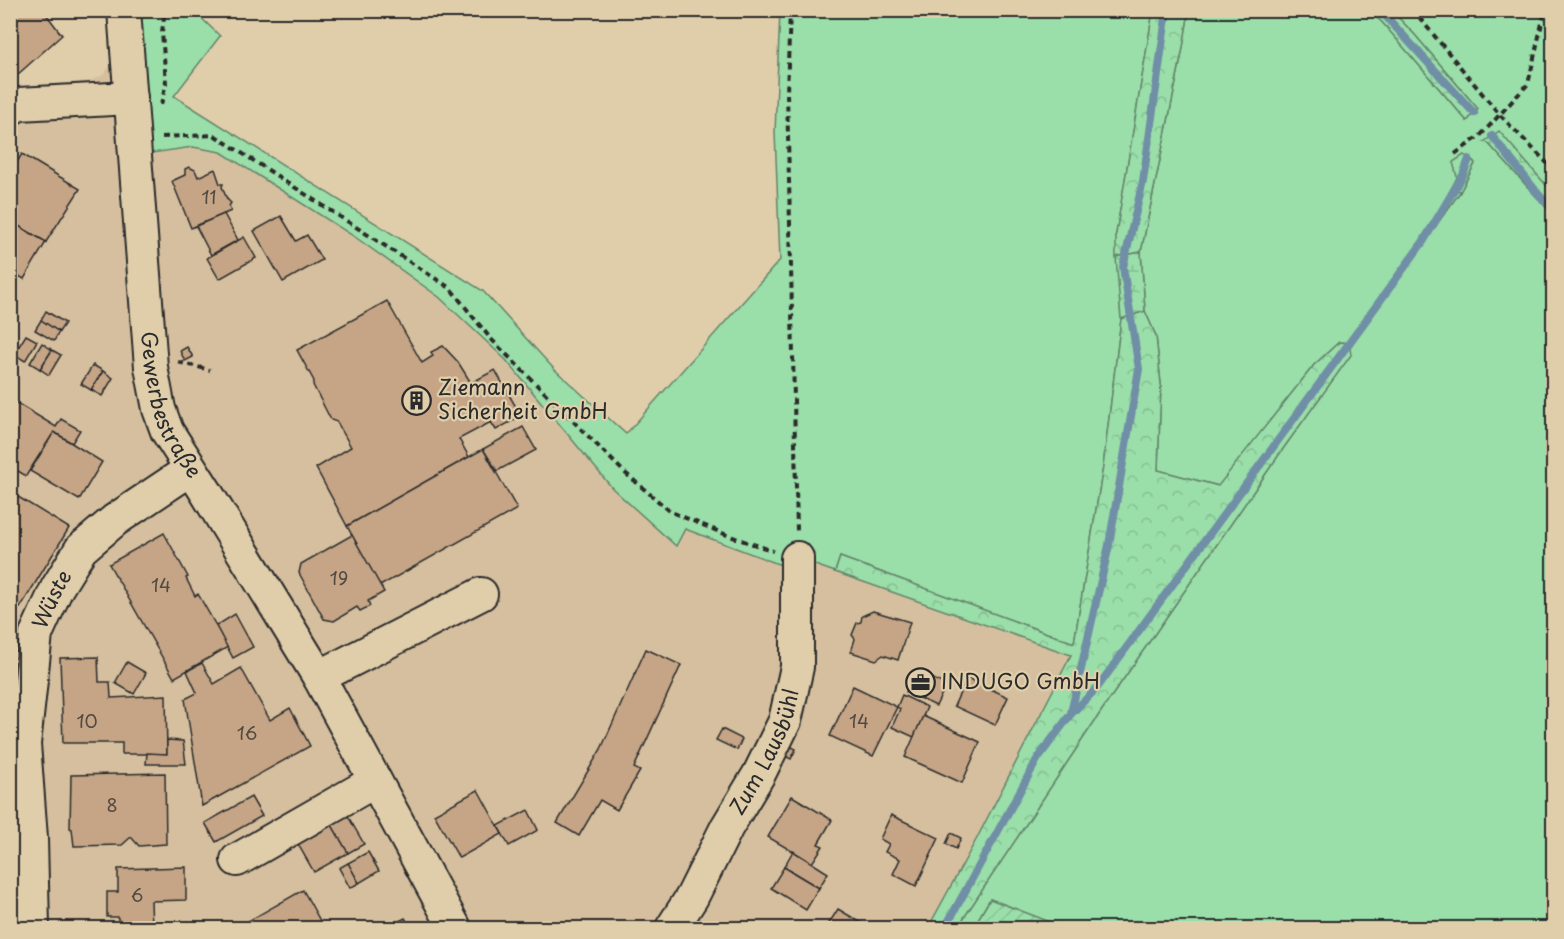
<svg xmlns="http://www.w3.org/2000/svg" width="1564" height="939" font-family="'Playpen Sans',sans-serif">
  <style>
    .built { fill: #d5bf9e }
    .grass { fill: #9adea9; stroke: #62846a; stroke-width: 1.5 }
    .forest { fill: url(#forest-crowns); stroke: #62846a; stroke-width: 1.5 }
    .wetland { fill: url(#wetland-marsh); stroke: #62846a; stroke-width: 1.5 }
    .garden { fill: url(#garden-furrows); stroke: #62846a; stroke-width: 1.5 }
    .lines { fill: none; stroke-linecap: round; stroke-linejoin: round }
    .stream { stroke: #6f8fa7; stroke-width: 8 }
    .building { fill: #c5a586; stroke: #2b2b2b; stroke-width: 1.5 }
    .minor-casing { stroke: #2b2b2b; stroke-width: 36 }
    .path { stroke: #2b2b2b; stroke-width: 4; stroke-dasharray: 6 4.5; stroke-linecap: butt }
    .minor { stroke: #e0ceab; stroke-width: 32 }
    .labels { text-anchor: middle; stroke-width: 4.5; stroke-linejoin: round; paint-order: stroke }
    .number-label { font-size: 18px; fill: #524a42 }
    .poi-label { font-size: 21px; fill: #2b2b2b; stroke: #e0ceab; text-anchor: start }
    .street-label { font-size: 21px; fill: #2b2b2b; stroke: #e0ceab }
  </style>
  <defs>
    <pattern id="forest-crowns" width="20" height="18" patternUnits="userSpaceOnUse" patternTransform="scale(1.5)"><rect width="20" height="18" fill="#9adea9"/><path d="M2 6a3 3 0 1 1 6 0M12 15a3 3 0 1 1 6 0" fill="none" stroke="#85bf92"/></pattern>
    <pattern id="wetland-marsh" width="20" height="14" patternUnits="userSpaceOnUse" patternTransform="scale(1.5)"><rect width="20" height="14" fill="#9adea9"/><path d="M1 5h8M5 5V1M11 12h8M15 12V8" fill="none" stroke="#85bf92"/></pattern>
    <pattern id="garden-furrows" width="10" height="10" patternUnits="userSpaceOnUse" patternTransform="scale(1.5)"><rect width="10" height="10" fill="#9adea9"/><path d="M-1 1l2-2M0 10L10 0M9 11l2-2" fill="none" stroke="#85bf92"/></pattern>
  </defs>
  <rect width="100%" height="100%" fill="#e0ceab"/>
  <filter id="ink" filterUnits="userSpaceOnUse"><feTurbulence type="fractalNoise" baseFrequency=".0167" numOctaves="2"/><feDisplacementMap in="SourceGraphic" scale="12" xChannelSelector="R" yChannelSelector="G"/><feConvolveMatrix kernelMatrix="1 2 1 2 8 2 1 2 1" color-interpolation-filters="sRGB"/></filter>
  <g filter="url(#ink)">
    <path class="built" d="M140 11 152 152 193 147 221 152 355 237 439 297 506 360 675 546 685 529 781 565H815L1071 655 976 840 928 928H17V922L10 920V90L21 87 89 81 103 75 110 66 112 47Z"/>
    <g class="grass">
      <path d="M140 11H194L220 36 174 96 483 291 554 369 626 434 780 260 775 132 780 11H1153L1116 234 1121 319 1103 467 1074 643 840 557 835 572 815 565H781L685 529 676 546 613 489 506 360 439 297 355 237 221 152 193 147 152 153 129 66Z"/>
      <path d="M1189 11H1367L1381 21 1467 121 1478 109 1415 35 1392 11H1553V193L1527 165 1488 143 1553 215V928H1056L1058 925 990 899 973 928H957L1102 710 1285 446 1350 355V345L1460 192 1475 164 1457 178 1422 241 1348 343 1339 342 1314 365 1219 486 1158 470 1161 384 1156 336 1145 311 1141 252 1182 53Z"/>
    </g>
    <g class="forest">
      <path d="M1153 11H1189L1182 53 1141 252 1116 257V234Z"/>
      <path d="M1464 155 1475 163 1460 192 1454 184 1457 177 1453 162Z"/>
      <path d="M1145 311 1156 336 1161 384 1158 470 1218 486 1314 365 1339 342 1349 343 1351 355 1285 446 1102 710 957 928H928L976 840 1071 655 835 572 840 557 1074 643 1103 467 1121 319Z"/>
    </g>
    <g class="wetland">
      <path d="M1367 11H1392L1415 35 1478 109 1467 121 1381 21Z"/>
      <path d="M1499 131 1553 193V215L1488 143 1484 142Z"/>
      <path d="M1454 184 1460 192 1350 345 1348 343 1422 241Z"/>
      <path d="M1141 252 1145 311 1121 319 1116 257Z"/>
    </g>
    <path class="garden" d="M990 899 1058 925 1056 928H973Z"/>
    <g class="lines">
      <g class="stream">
        <path d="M1380 10 1474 113"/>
        <path d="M1492 136 1540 196 1554 210"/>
        <path d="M1071 713 1109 545 1139 369 1123 267 1143 181 1167 10"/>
        <path d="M945 928 1038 758 1070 715 1097 688 1423 242 1463 175 1469 159"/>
      </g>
    </g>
    <g class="building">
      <path d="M10 10H43L62 35 16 76 10 69Z"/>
      <path d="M22 154 80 189 46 242 10 221V173Z"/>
      <path d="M189 167 195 170 198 177 215 169 220 184H223L222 187 227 199 231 203 229 206 231 211 191 228 172 181 185 175V169Z"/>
      <path d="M224 214 238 240 211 255 196 226Z"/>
      <path d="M281 216 296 241 307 235 322 260 283 282 254 231Z"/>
      <path d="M10 221 46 242 24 279 10 271Z"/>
      <path d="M244 237 256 258 219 279 207 258Z"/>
      <path d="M387 301 422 363 433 356 431 352 443 346 458 362 471 383 495 370 521 416 496 430 491 422 459 439 469 457 347 526 316 468 351 447 337 422 331 420 313 385 314 381 297 350Z"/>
      <path d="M46 311 65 323 59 332 41 320Z"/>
      <path d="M41 320 59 332 54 341 35 330Z"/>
      <path d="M26 335 37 341 25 361 14 354Z"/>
      <path d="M42 343 52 350 40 369 30 363Z"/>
      <path d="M187 347 193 357 185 361 180 351Z"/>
      <path d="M52 350 61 355 49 375 40 369Z"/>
      <path d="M93 365 103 371 91 390 81 384Z"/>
      <path d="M103 371 113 378 102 396 91 390Z"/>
      <path d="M10 399 56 427 61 419 80 430 72 443 54 432 26 476 10 466Z"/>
      <path d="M523 427 536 450 497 471 483 449Z"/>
      <path d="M54 432 102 462 79 500 30 471Z"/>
      <path d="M483 449 517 509 380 586 347 526Z"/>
      <path d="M10 492 69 528 20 608 10 603Z"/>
      <path d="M164 533 188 577 186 578 195 596 198 594 228 647 174 678 109 564Z"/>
      <path d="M352 535 384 592 368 601 370 606 360 611 357 607 334 621 324 619 299 573 301 564Z"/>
      <path d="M873 611 910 622 898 660 883 655 876 660 851 652 855 639 852 635 857 623 861 622 862 616Z"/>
      <path d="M235 614 253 647 233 658 216 626Z"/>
      <path d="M10 648 20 654 10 670Z"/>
      <path d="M646 649 681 665 634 768 640 771 617 810 600 800 579 836 557 823 601 749Z"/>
      <path d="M98 657 99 682H110L111 698 166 695 167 754H122V743H63L60 658Z"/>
      <path d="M127 662 146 673 134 694 115 683Z"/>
      <path d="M202 663 214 684 241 668 270 720 290 708 310 746 202 806 185 699 197 693 187 671Z"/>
      <path d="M917 671 946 685 936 706 906 692Z"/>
      <path d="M967 678 1008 697 995 725 954 706Z"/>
      <path d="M853 686 897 707 873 756 830 736Z"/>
      <path d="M902 695 927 707 914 737 892 727 900 709 897 707Z"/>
      <path d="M923 716 980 742 962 783 905 757Z"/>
      <path d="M722 729 742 739 737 750 716 740Z"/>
      <path d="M167 740 183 741 186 764H146L147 753 167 754Z"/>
      <path d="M786 744 796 749 791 759 781 754Z"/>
      <path d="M165 773 166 844 139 846 131 837 122 845 74 846 72 829 70 828 71 775Z"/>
      <path d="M478 790 502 834 459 858 434 814Z"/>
      <path d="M792 796 832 820 818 844 823 846 812 863 768 837Z"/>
      <path d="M251 797 262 816 216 842 205 823Z"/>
      <path d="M528 810 538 830 509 846 498 826Z"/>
      <path d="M345 811 364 844 348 853 329 820Z"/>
      <path d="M891 815 939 838 916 886 893 874 900 859 885 852 889 844 880 839Z"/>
      <path d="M329 820 348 853 314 872 295 839Z"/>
      <path d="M951 833 961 838 956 849 946 844Z"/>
      <path d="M793 851 828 873 819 888 784 867Z"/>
      <path d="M368 852 379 871 359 883 348 863Z"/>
      <path d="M348 863 359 883 350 888 339 868Z"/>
      <path d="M186 867V900L151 901 152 928H118V917H107V892H118V869Z"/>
      <path d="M784 867 819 888 806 910 771 888Z"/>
      <path d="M303 890 324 928H236Z"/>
      <path d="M838 909 870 928H826Z"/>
      <path d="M405 918 411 928H386Z"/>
    </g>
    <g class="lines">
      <defs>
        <g id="minor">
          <path id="s1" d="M124 10 151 367 159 409 167 431 206 492 319 677 455 928"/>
          <path d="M10 109 19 104 131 98"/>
          <path d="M319 677 481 594"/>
          <path d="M237 860 375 781"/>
          <path id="s2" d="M33 928 31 838 24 744 36 634 57 588 81 549 115 520 191 469"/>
          <path id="s3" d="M672 928 692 897 727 827 759 774 785 721 797 667V558"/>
        </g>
      </defs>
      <use href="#minor" class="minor-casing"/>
      <g class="path">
        <path d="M790 10 787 92 797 531"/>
        <path d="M1413 10 1500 115 1554 170"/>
        <path d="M161 105 166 83 162 32 165 10"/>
        <path d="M162 137 214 135 450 288 490 338 624 472 671 512 727 535 773 551"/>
        <path d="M1455 154 1480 136 1528 84 1545 10"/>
        <path d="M178 362 210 370"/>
      </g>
      <use href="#minor" class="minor"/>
    </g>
  </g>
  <defs>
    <symbol id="building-ring" viewBox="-11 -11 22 22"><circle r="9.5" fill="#e0ceab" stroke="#2b2b2b" stroke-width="1.5"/><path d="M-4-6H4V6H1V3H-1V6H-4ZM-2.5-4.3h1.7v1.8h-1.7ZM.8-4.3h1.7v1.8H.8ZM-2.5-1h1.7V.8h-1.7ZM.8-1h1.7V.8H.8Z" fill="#2b2b2b"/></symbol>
    <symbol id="office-ring" viewBox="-11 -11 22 22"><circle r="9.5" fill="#e0ceab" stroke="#2b2b2b" stroke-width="1.5"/><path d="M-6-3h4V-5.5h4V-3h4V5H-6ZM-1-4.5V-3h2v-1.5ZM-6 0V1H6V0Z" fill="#2b2b2b"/></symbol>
  </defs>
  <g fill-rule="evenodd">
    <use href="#building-ring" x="400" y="384" width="33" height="33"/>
    <use href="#office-ring" x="904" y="666" width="33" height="33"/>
  </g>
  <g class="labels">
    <g class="number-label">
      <text x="209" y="204">11</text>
      <text x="339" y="585">19</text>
      <text x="161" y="592">14</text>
      <text x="87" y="728">10</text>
      <text x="859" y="728">14</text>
      <text x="247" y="740">16</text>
      <text x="112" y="812">8</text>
      <text x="137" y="902">6</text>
    </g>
    <g class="poi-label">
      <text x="438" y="395">Ziemann<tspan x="438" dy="24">Sicherheit GmbH</tspan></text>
      <text x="941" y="689">INDUGO GmbH</text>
    </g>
    <g class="street-label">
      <text dy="7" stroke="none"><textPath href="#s1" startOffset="400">Gewerbestraße</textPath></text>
      <text dy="7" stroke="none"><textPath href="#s2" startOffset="333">Wüste</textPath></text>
      <text dy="7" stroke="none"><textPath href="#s3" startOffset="200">Zum Lausbühl</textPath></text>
    </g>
  </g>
  <rect width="1564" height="939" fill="none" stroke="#e0ceab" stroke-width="36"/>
  <rect x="18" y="18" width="1528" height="903" fill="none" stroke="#2b2b2b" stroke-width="2" filter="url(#ink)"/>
</svg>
